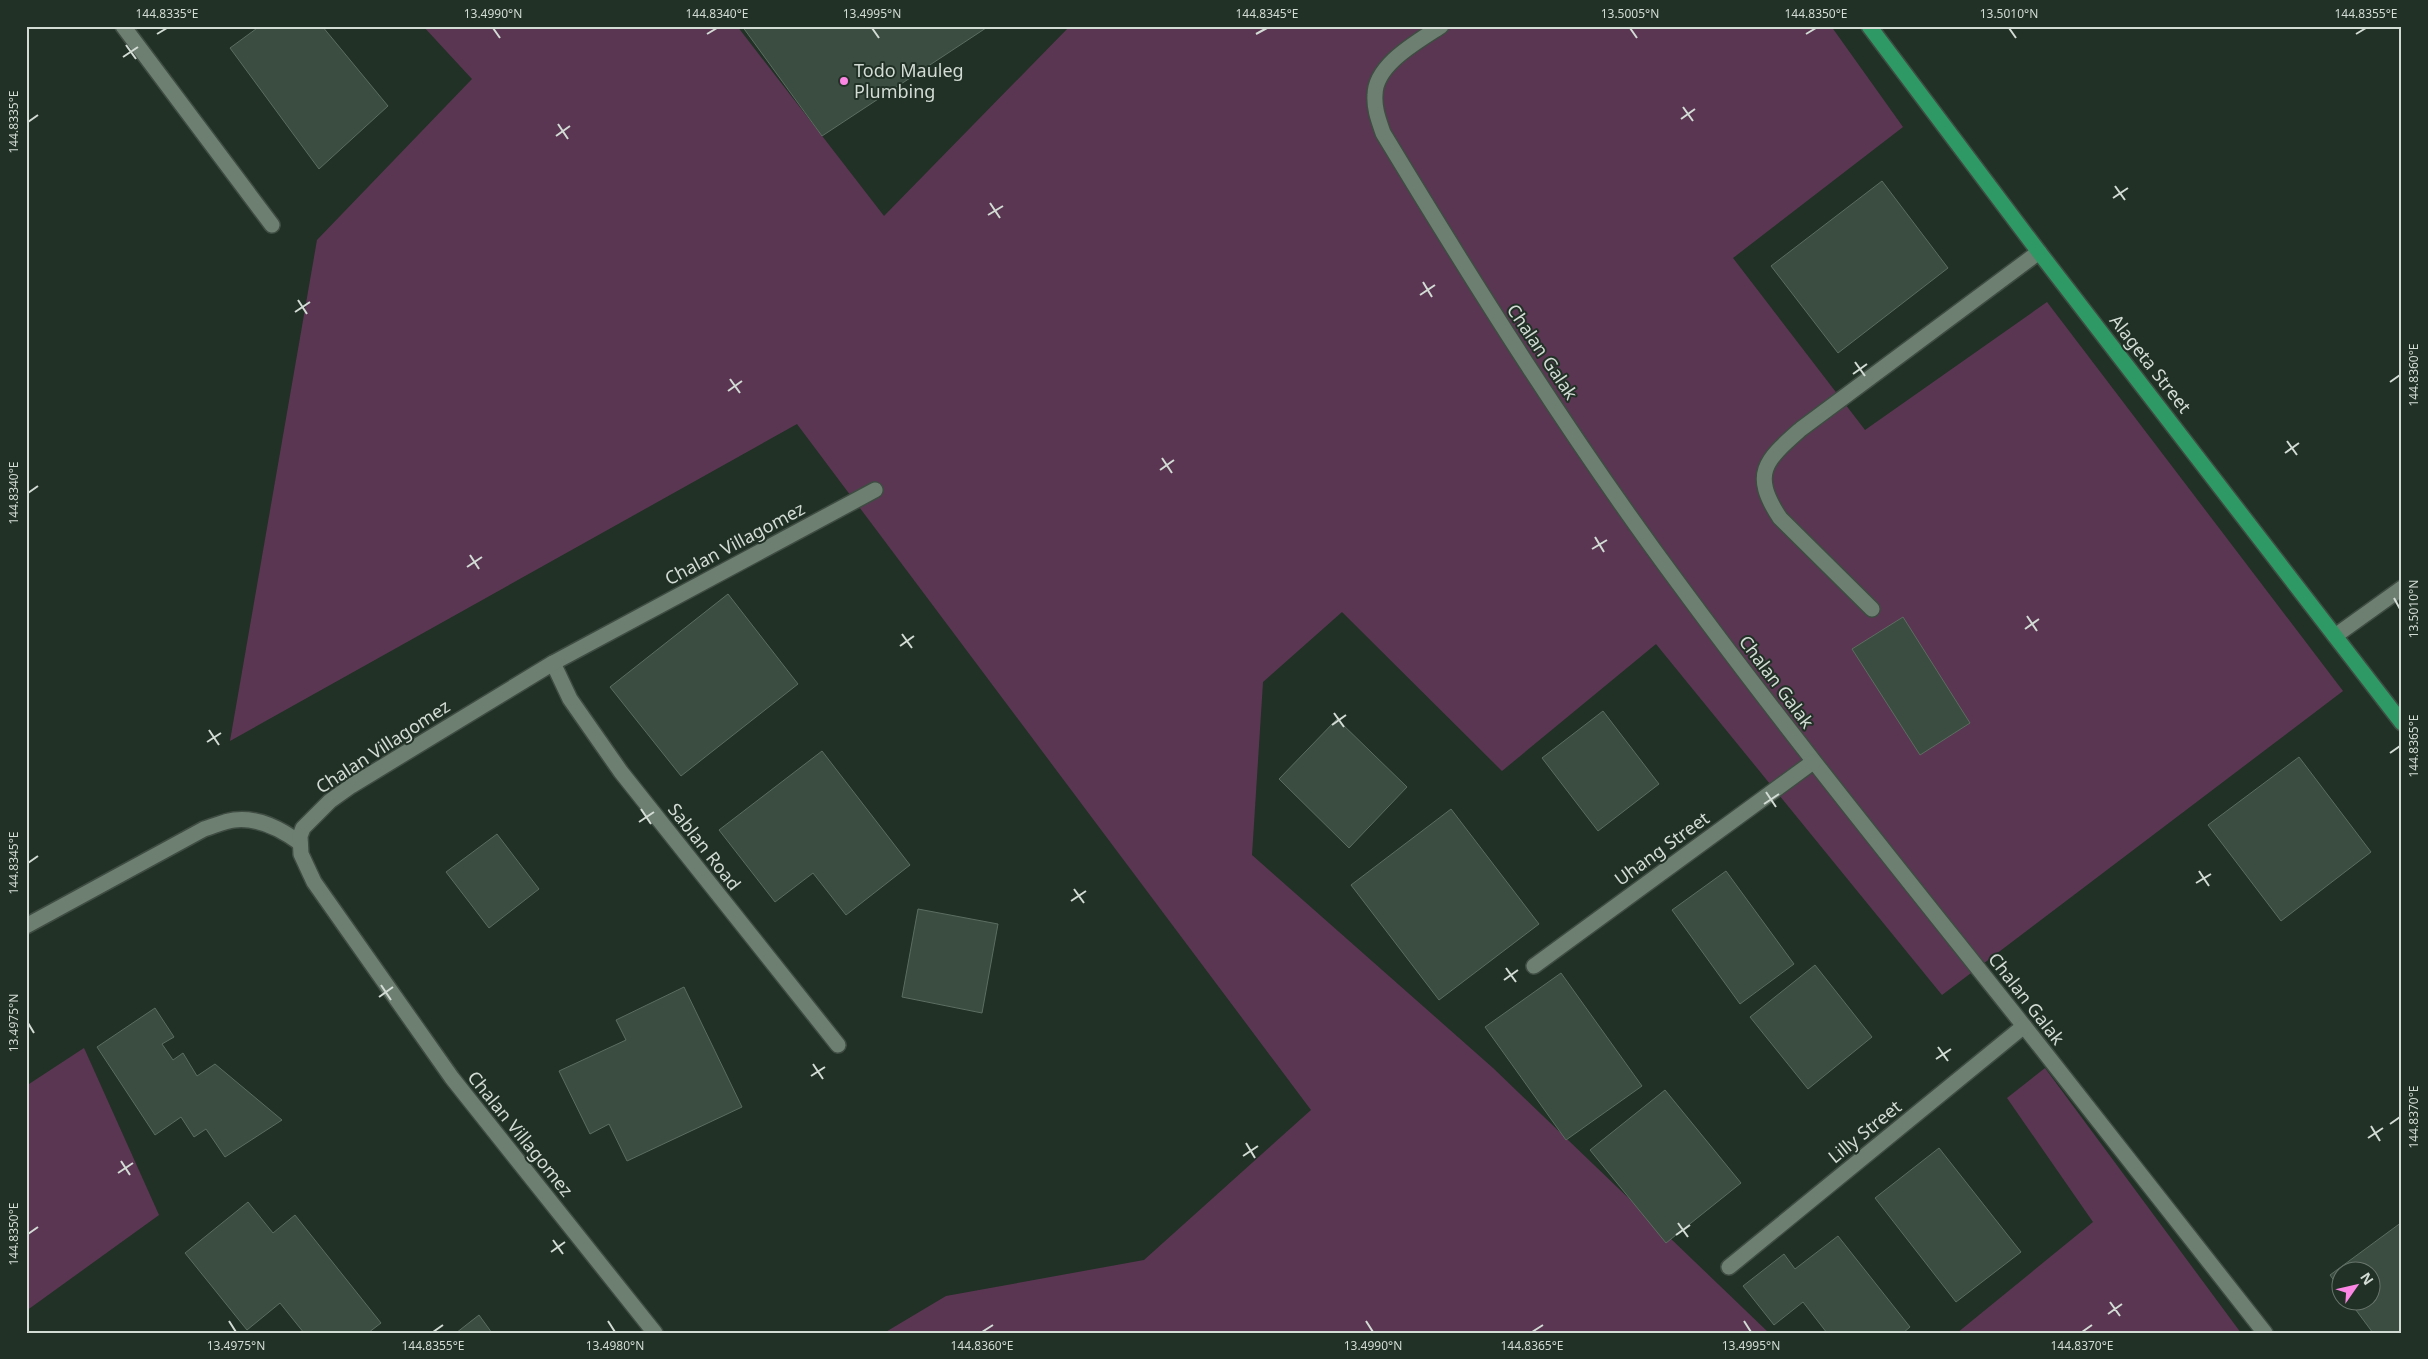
<svg xmlns="http://www.w3.org/2000/svg" width="2428" height="1359" font-family="'Noto Sans',sans-serif">
  <style>
    .green { fill: #5b3653 }
    .building { fill: #3b4c40; stroke: #5b6d60 }
    .lines { fill: none; stroke-linecap: round; stroke-linejoin: round }
    .minor-casing { stroke: #3e4c42; stroke-width: 18 }
    .major-casing { stroke: #3e4c42; stroke-width: 18 }
    .minor { stroke: #6d7f71; stroke-width: 15 }
    .major { stroke: #2e9965; stroke-width: 15 }
    .ticks { fill: none; stroke: #d2dcd5; stroke-width: 2 }
    .poi-dot { fill: #fc86e4; stroke: #213126; stroke-width: 2 }
    .labels { text-anchor: middle; stroke-width: 4; stroke-linejoin: round; paint-order: stroke }
    .poi-label { font-size: 18px; fill: #d2dcd5; stroke: #213126; text-anchor: start }
    .street-label { font-size: 18px; fill: #d2dcd5; stroke: #213126 }
    .neatline { fill: none; stroke: #d2dcd5; stroke-width: 2 }
    .ticks-label { font-size: 12px; text-anchor: middle; fill: #d2dcd5 }
  </style>
  <rect width="100%" height="100%" fill="#213126"/>
  <g class="green">
    <path d="M423 26H737L884 216 1070 26H1831L1903 127 1733 258 1865 430 2047 302 2343 691 1942 995 1656 644 1502 771 1342 612 1263 682 1252 855 1493 1068 1769 1333H884L946 1296 1144 1260 1311 1110 797 424 230 741 317 240 472 79Z"/>
    <path d="M84 1048 159 1215 26 1311V1086Z"/>
    <path d="M2045 1068 2241 1333H1957L2093 1222 2007 1098Z"/>
  </g>
  <g class="building">
    <path d="M260 26H322L388 106 319 169 230 48Z"/>
    <path d="M742 26H989L822 136Z"/>
    <path d="M1882 181 1948 268 1838 353 1771 266Z"/>
    <path d="M728 594 798 684 681 776 610 687Z"/>
    <path d="M1903 617 1970 723 1920 755 1852 649Z"/>
    <path d="M1603 711 1659 784 1598 831 1542 758Z"/>
    <path d="M1337 719 1407 787 1349 848 1279 779Z"/>
    <path d="M822 751 910 865 846 915 813 873 775 902 719 830Z"/>
    <path d="M2299 757 2371 852 2281 921 2208 825Z"/>
    <path d="M1451 809 1539 924 1439 1000 1351 885Z"/>
    <path d="M497 834 539 889 489 928 446 872Z"/>
    <path d="M1726 871 1794 964 1740 1004 1672 910Z"/>
    <path d="M918 909 998 924 982 1013 902 997Z"/>
    <path d="M1815 965 1872 1037 1808 1089 1750 1017Z"/>
    <path d="M1561 973 1642 1086 1566 1140 1485 1027Z"/>
    <path d="M684 987 742 1107 627 1161 609 1124 590 1134 559 1071 626 1040 616 1020Z"/>
    <path d="M155 1008 174 1037 162 1044 173 1060 183 1053 197 1076 215 1064 282 1120 225 1157 206 1129 194 1137 181 1117 155 1135 97 1047Z"/>
    <path d="M1665 1090 1741 1183 1666 1243 1590 1150Z"/>
    <path d="M1939 1148 2021 1252 1956 1302 1875 1198Z"/>
    <path d="M248 1202 273 1233 295 1215 381 1323 368 1333H304L280 1303 247 1330 185 1253Z"/>
    <path d="M2402 1222V1333H2373L2350 1302H2370V1272H2340V1289L2330 1275Z"/>
    <path d="M1838 1236 1910 1327 1903 1333H1827L1803 1302 1774 1325 1743 1286 1784 1254 1795 1269Z"/>
    <path d="M479 1315 492 1333H456Z"/>
  </g>
  <g class="lines">
    <defs>
      <g id="minor">
        <path d="M123 26 272 225"/>
        <path d="M1441 26C1419 41 1375 64 1375 95 1374 109 1379 121 1383 133 1476 287 1572 440 1679 584 1790 735 1908 880 2024 1026 2105 1128 2184 1231 2265 1333"/>
        <path d="M1872 609 1780 518C1750 473 1766 460 1801 429L2039 252"/>
        <path d="M2335 636 2402 588"/>
        <path d="M553 663 570 699 621 772 838 1045"/>
        <path d="M26 926 204 829C214 826 225 821 234 820 259 817 281 829 300 843"/>
        <path d="M1534 966 1813 762"/>
        <path d="M1729 1267 2024 1026"/>
        <path d="M655 1333 452 1078 314 882 301 854 300 836 303 828 330 801 351 786 553 663 875 490"/>
      </g>
      <path id="major" d="M1869 26 2039 252 2402 723"/>
    </defs>
    <use href="#minor" class="minor-casing"/>
    <use href="#major" class="major-casing"/>
    <use href="#minor" class="minor"/>
    <use href="#major" class="major"/>
  </g>
  <path class="ticks" d="M493 28 500 38M872 28 879 38M1630 28 1637 38M2009 28 2016 38M157 34 167 28M707 34 717 28M1256 34 1267 28M1806 34 1816 28M2356 34 2366 28M126 45 136 59M123 57 138 47M1683 107 1693 121M1681 119 1695 109M28 122 38 115M558 124 568 139M556 136 570 126M2115 186 2125 200M2113 198 2128 188M990 203 1000 218M988 215 1003 206M1423 282 1432 297M1420 295 1435 285M298 300 307 314M295 312 310 302M1855 362 1865 376M1853 374 1867 364M730 379 740 393M2390 382 2400 375M728 391 742 381M2287 441 2297 455M2285 453 2299 443M1162 458 1172 473M1160 470 1174 460M28 493 38 486M1595 537 1604 552M1592 549 1607 540M470 555 479 569M467 567 482 557M2394 598 2400 609M2027 616 2037 631M2025 629 2039 619M902 634 912 648M900 646 914 636M1334 713 1344 727M1332 725 1346 715M209 730 219 745M207 742 221 733M2390 753 2400 746M1766 792 1776 807M1764 804 1779 794M641 809 651 824M639 822 654 812M28 863 38 856M2199 871 2209 886M2196 883 2211 874M1074 889 1084 903M1071 901 1086 891M1506 968 1516 982M1504 980 1518 970M381 985 391 1000M379 997 393 987M28 1023 34 1033M1938 1047 1948 1061M1936 1059 1951 1049M813 1064 823 1079M811 1076 825 1067M2390 1124 2400 1117M2371 1126 2380 1141M2368 1138 2383 1128M1246 1143 1255 1158M1243 1156 1258 1146M121 1161 130 1175M118 1173 133 1163M1678 1223 1688 1237M28 1234 38 1227M1676 1235 1690 1225M553 1240 563 1254M551 1252 565 1242M2110 1302 2120 1316M2108 1314 2122 1304M229 1321 236 1332M608 1321 615 1332M1366 1321 1373 1332M1744 1321 1751 1332M433 1332 443 1325M982 1332 993 1325M1532 1332 1543 1325M2082 1332 2092 1325"/>
  <circle class="poi-dot" cx="844" cy="81" r="5"/>
  <g class="labels">
    <g class="poi-label">
      <text x="854" y="77">Todo Mauleg<tspan x="854" dy="21">Plumbing</tspan></text>
    </g>
    <g class="street-label">
      <text transform="translate(1542 352) rotate(56)" y="6">Chalan Galak</text>
      <text transform="translate(2150 364) rotate(52)" y="6">Alageta Street</text>
      <text transform="translate(735 544) rotate(-28)" y="6">Chalan Villagomez</text>
      <text transform="translate(1776 682) rotate(53)" y="6">Chalan Galak</text>
      <text transform="translate(383 747) rotate(-33)" y="6">Chalan Villagomez</text>
      <text transform="translate(704 847) rotate(52)" y="6">Sablan Road</text>
      <text transform="translate(1662 849) rotate(-36)" y="6">Uhang Street</text>
      <text transform="translate(2026 999) rotate(52)" y="6">Chalan Galak</text>
      <text transform="translate(1865 1132) rotate(-39)" y="6">Lilly Street</text>
      <text transform="translate(520 1134) rotate(51)" y="6">Chalan Villagomez</text>
    </g>
  </g>
  <rect width="2428" height="1359" fill="none" stroke="#213126" stroke-width="55"/>
  <g transform="translate(2356 1286) rotate(56)"><circle r="24" fill="#213126" stroke="#68756c"/>
  <path d="M0-4L9 19L0 12L-9 19Z" fill="#fc86e4"/>
  <text y="-8" font-size="14" font-weight="bold" text-anchor="middle" fill="#d2dcd5">N</text>
  </g>
  <rect x="28" y="28" width="2372" height="1304" class="neatline"/>
  <g class="ticks-label">
    <text x="167" y="18">144.8335°E</text>
    <text x="493" y="18">13.4990°N</text>
    <text x="717" y="18">144.8340°E</text>
    <text x="872" y="18">13.4995°N</text>
    <text x="1267" y="18">144.8345°E</text>
    <text x="1630" y="18">13.5005°N</text>
    <text x="1816" y="18">144.8350°E</text>
    <text x="2009" y="18">13.5010°N</text>
    <text x="2366" y="18">144.8355°E</text>
    <text transform="translate(14 122) rotate(-90)" y="4">144.8335°E</text>
    <text transform="translate(2414 375) rotate(-90)" y="4">144.8360°E</text>
    <text transform="translate(14 493) rotate(-90)" y="4">144.8340°E</text>
    <text transform="translate(2414 609) rotate(-90)" y="4">13.5010°N</text>
    <text transform="translate(2414 746) rotate(-90)" y="4">144.8365°E</text>
    <text transform="translate(14 863) rotate(-90)" y="4">144.8345°E</text>
    <text transform="translate(14 1023) rotate(-90)" y="4">13.4975°N</text>
    <text transform="translate(2414 1117) rotate(-90)" y="4">144.8370°E</text>
    <text transform="translate(14 1234) rotate(-90)" y="4">144.8350°E</text>
    <text x="236" y="1350">13.4975°N</text>
    <text x="433" y="1350">144.8355°E</text>
    <text x="615" y="1350">13.4980°N</text>
    <text x="982" y="1350">144.8360°E</text>
    <text x="1373" y="1350">13.4990°N</text>
    <text x="1532" y="1350">144.8365°E</text>
    <text x="1751" y="1350">13.4995°N</text>
    <text x="2082" y="1350">144.8370°E</text>
  </g>
</svg>
